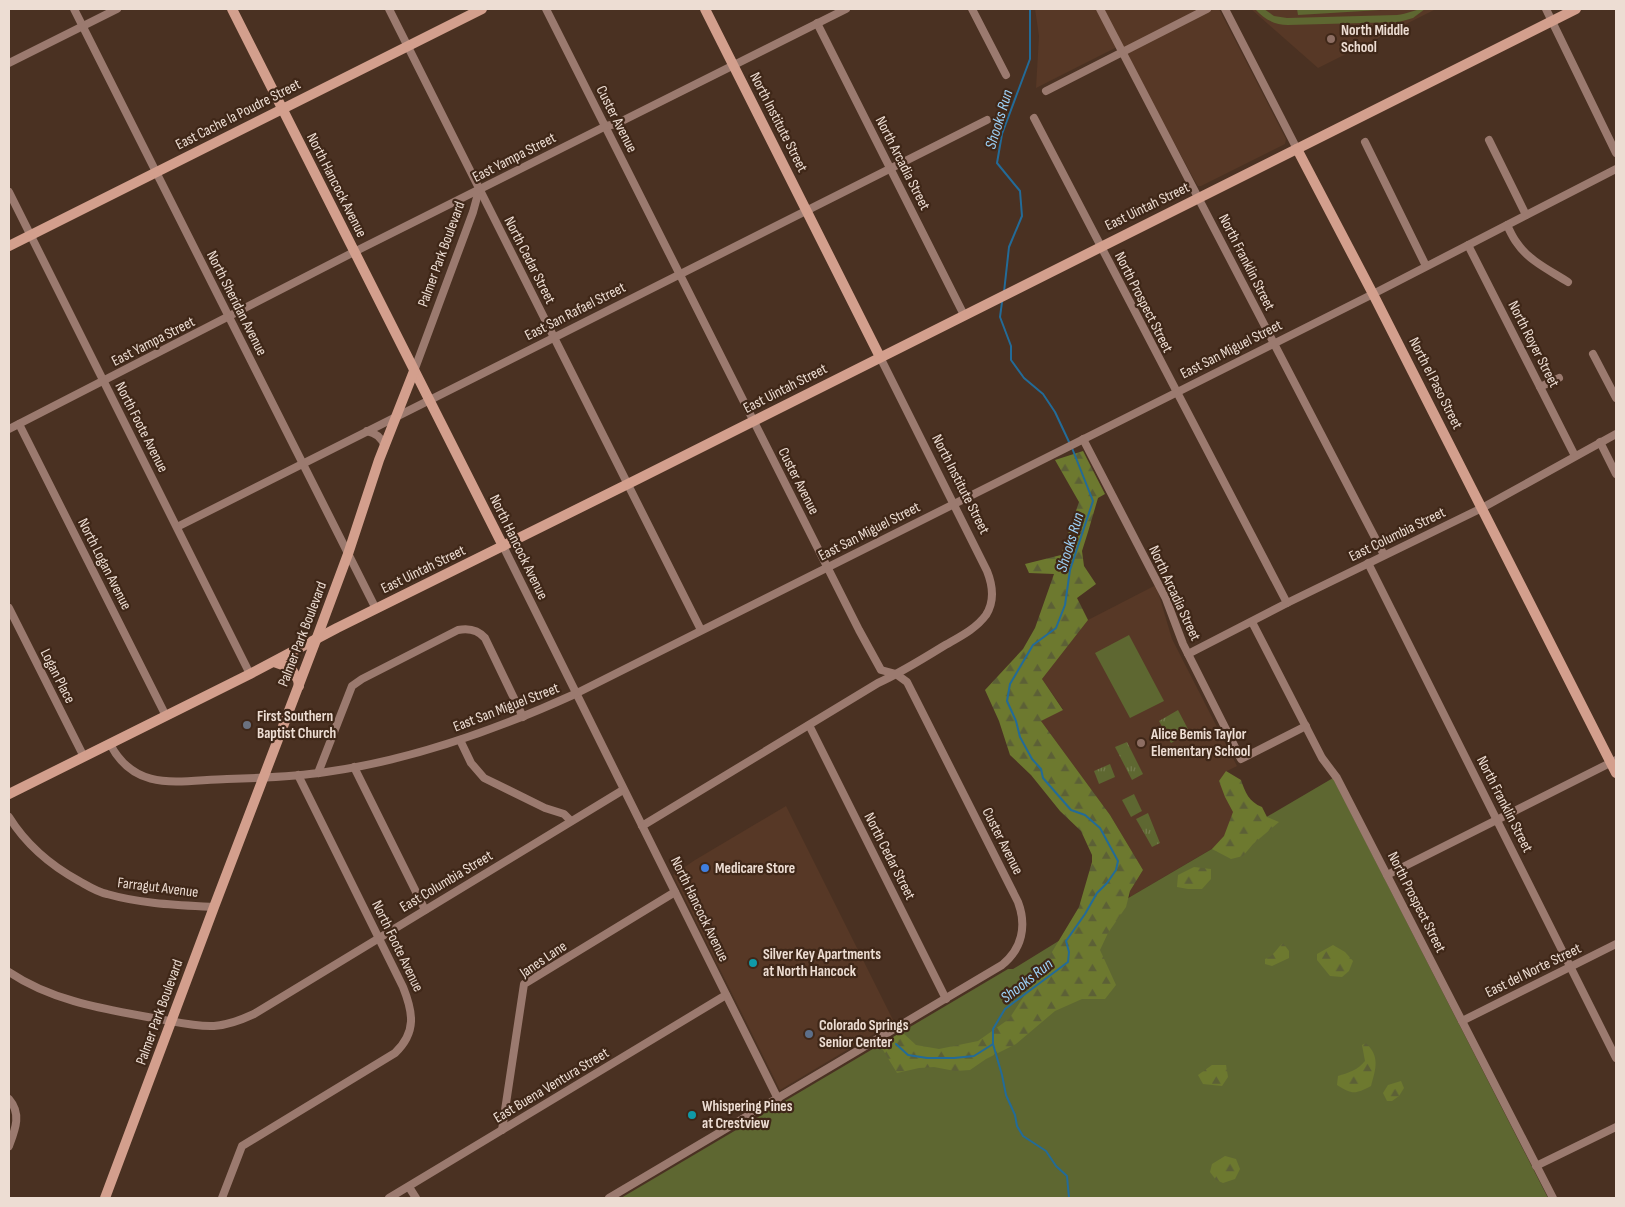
<svg xmlns="http://www.w3.org/2000/svg" width="1625" height="1207" font-family="'Sofia Sans Condensed',sans-serif">
  <style>
    .built { fill: #573826 }
    .grass { fill: #5e6731 }
    .forest { fill: url(#forest-firs) }
    .park { fill: url(#park-tufts) }
    .lines { fill: none; stroke-linecap: round; stroke-linejoin: round }
    .stream { stroke: #236b98; stroke-width: 2 }
    .street { stroke: #9b7a6f; stroke-width: 8 }
    .secondary { stroke: #d39f8d; stroke-width: 10 }
    .education-dot { fill: #8d6e63; stroke: #3f2718; stroke-width: 2 }
    .worship-dot { fill: #6b7280; stroke: #3f2718; stroke-width: 2 }
    .shop-dot { fill: #3f7fe0; stroke: #3f2718; stroke-width: 2 }
    .culture-dot { fill: #0f9aa8; stroke: #3f2718; stroke-width: 2 }
    .service-dot { fill: #5c6f8a; stroke: #3f2718; stroke-width: 2 }
    .labels { text-anchor: middle; stroke-width: 4.5; stroke-linejoin: round; paint-order: stroke }
    .poi-label { font-size: 15px; font-weight: bold; fill: #edddd3; stroke: #3f2718; text-anchor: start }
    .street-label { font-size: 15px; fill: #edddd3; stroke: #3f2718 }
    .water-label { font-size: 16px; font-style: italic; fill: #9dd2f9; stroke: #3f2718 }
  </style>
  <defs>
    <pattern id="forest-firs" width="22" height="20" patternUnits="userSpaceOnUse" patternTransform="scale(1.25)"><rect width="22" height="20" fill="#6d792f"/><path d="M5 1l3.5 6h-7zM16 11l3.5 6h-7z" fill="#5c6036"/></pattern>
    <pattern id="park-tufts" width="24" height="20" patternUnits="userSpaceOnUse" patternTransform="scale(1.25)"><rect width="24" height="20" fill="#5e6731"/><path d="M3 7l-1-3M5 7V3M7 7l1-3M15 17l-1-3M17 17v-4M19 17l1-3" fill="none" stroke="#757c4e"/></pattern>
  </defs>
  <rect width="100%" height="100%" fill="#4a3122"/>
  <g class="built">
    <path d="M1035 9H1219L1286 139 1285 144 1201 186H1198L1196 183 1121 45 1036 88 1039 36Z"/>
    <path d="M1251 9H1436L1318 68Z"/>
    <path d="M1156 585 1172 639 1237 766 1227 771 1254 824 1130 897V891L1143 870 1110 815 1041 721 1063 709 1042 679 1088 620Z"/>
    <path d="M786 806 894 1022 780 1090 673 875 695 860Z"/>
  </g>
  <g class="grass">
    <path d="M1255 9H1264L1274 16 1287 18 1397 15C1407 14 1415 9 1425 9L1413 18 1399 22 1288 25C1274 25 1264 19 1255 9Z"/>
    <path d="M1297 9H1397L1298 15Z"/>
    <path d="M1129 635 1164 701 1130 718 1095 653Z"/>
    <path d="M1333 778 1548 1198H621L1008 969H1013L1130 897Z"/>
    <path d="M1134 794 1142 811 1131 817 1122 800Z"/>
  </g>
  <g class="forest">
    <path d="M1083 451 1105 494 1098 498 1088 532 1082 551 1084 566 1096 584 1077 598 1088 620 1042 679 1063 710 1041 721 1110 815 1143 870 1130 891 1126 907 1108 933 1100 950 1116 985 1105 999H1082L1055 1011 1016 1044 986 1059 970 1070 955 1071 934 1067 919 1068 897 1073 880 1045 902 1032 916 1045 939 1049 978 1041 1009 1019 1043 967 1079 907 1092 862V855L1081 831 1060 811 1031 775 1010 755 999 721 985 690 1023 649 1035 628 1054 574 1029 573 1025 564 1061 555 1079 502 1055 460Z"/>
    <path d="M1226 771 1241 780C1245 792 1249 802 1262 807L1267 817 1279 822 1253 844 1243 856 1231 859 1212 849 1224 836 1233 812 1225 797 1219 781Z"/>
    <path d="M1194 867 1211 869V879L1202 889H1188L1177 887 1178 875Z"/>
    <path d="M1283 943 1289 951V958L1272 966 1265 964V959C1274 956 1276 949 1283 943Z"/>
    <path d="M1333 945 1345 952 1353 961 1349 971 1342 977 1330 976 1317 960V954Z"/>
    <path d="M1366 1043C1380 1057 1376 1068 1371 1086 1355 1094 1353 1095 1337 1085L1338 1076C1348 1073 1358 1070 1365 1061L1362 1045Z"/>
    <path d="M1212 1065H1226L1228 1077 1222 1086 1203 1084 1198 1075Z"/>
    <path d="M1401 1081 1404 1088 1399 1096 1392 1101H1387L1383 1093 1388 1085Z"/>
    <path d="M1225 1156 1236 1159 1240 1169 1235 1179 1223 1183 1216 1180 1210 1172 1212 1164Z"/>
  </g>
  <g class="park">
    <path d="M1178 710 1190 733 1171 743 1159 721Z"/>
    <path d="M1127 742 1143 774 1132 780 1115 747Z"/>
    <path d="M1110 764 1115 777 1099 784 1094 771Z"/>
    <path d="M1148 813 1160 843 1152 847 1136 819Z"/>
  </g>
  <g class="lines">
    <g class="stream">
      <path d="M1004 292 1009 247 1022 216 1020 191 997 163 1002 134 1030 59V9"/>
      <path d="M1002 302 1000 317 1011 346V360L1024 378 1043 394 1055 412 1070 444"/>
      <path d="M896 1044 908 1055 927 1058H954L974 1056 993 1044"/>
      <path d="M1069 1198 1067 1176 1056 1166 1046 1151 1023 1136 1017 1126 1015 1115 1006 1095 1002 1075 993 1044V1029L1005 1009 1068 962 1069 952 1066 941 1085 914 1097 893 1107 883 1116 870 1118 861 1100 828 1085 815 1071 810 1043 778 1041 769 1032 759 1020 737 1016 721 1007 701 1010 684 1033 645 1056 628 1065 605 1070 570 1093 501 1072 448"/>
    </g>
    <g class="street">
      <path d="M74 9 376 609"/>
      <path d="M389 9 701 630"/>
      <path d="M546 9 859 630 881 670 896 674 907 682 1018 902C1027 926 1022 949 1002 965L609 1198"/>
      <path d="M972 9 1006 75"/>
      <path d="M1100 9 1384 555"/>
      <path d="M1225 9 1297 149"/>
      <path d="M1546 9 1616 153"/>
      <path d="M817 23 964 315"/>
      <path d="M9 63 117 9"/>
      <path d="M1046 91 1207 9"/>
      <path d="M1034 118 1287 603"/>
      <path d="M1489 140 1526 215"/>
      <path d="M1365 142 1426 266"/>
      <path d="M9 192 250 674"/>
      <path d="M1507 225C1510 231 1513 238 1517 243 1529 261 1551 271 1568 282"/>
      <path d="M1468 245 1575 456"/>
      <path d="M1593 354 1616 398"/>
      <path d="M414 371 473 212 479 190"/>
      <path d="M1540 387 1559 378"/>
      <path d="M19 424 166 716"/>
      <path d="M9 429 354 252 606 126 616 124 846 9"/>
      <path d="M367 431C376 433 381 437 385 446"/>
      <path d="M1083 439 1166 599 1183 644 1241 759 1306 726"/>
      <path d="M1600 442 1616 474"/>
      <path d="M177 527 987 120"/>
      <path d="M503 546 778 1099"/>
      <path d="M1368 563 1616 1058"/>
      <path d="M9 608 84 757"/>
      <path d="M1252 622 1322 758 1337 778 1553 1198"/>
      <path d="M1188 654 1287 603 1482 508 1616 434"/>
      <path d="M809 725 946 999"/>
      <path d="M460 740 471 763 484 778 545 808 564 814 571 821"/>
      <path d="M110 744C136 794 181 780 227 779 260 778 293 777 326 772 413 760 496 730 575 694L1373 294 1616 169"/>
      <path d="M354 767 425 910"/>
      <path d="M318 773 352 686 362 679 458 630C468 628 478 630 485 638L523 717"/>
      <path d="M9 817C27 846 50 865 79 881 88 886 97 892 107 894 142 904 178 905 214 907"/>
      <path d="M642 826 878 683C900 673 921 660 942 647 957 638 975 630 986 615 995 601 993 586 987 571L880 357"/>
      <path d="M1387 875 1616 760"/>
      <path d="M9 972C52 1001 104 1009 153 1018 173 1021 193 1027 214 1026 228 1025 241 1020 254 1014L623 790"/>
      <path d="M1462 1021 1616 944"/>
      <path d="M9 1099C22 1114 15 1130 9 1146"/>
      <path d="M502 1130 524 984 675 892"/>
      <path d="M1536 1166 1616 1127"/>
      <path d="M409 1187 416 1198"/>
      <path d="M222 1198 242 1146 395 1053C417 1032 413 1012 403 987L298 775"/>
      <path d="M389 1198 726 995"/>
    </g>
    <g class="secondary">
      <path d="M232 9 503 546"/>
      <path d="M705 9 880 357"/>
      <path d="M1297 149 1373 294 1616 773"/>
      <path d="M9 246 482 9"/>
      <path d="M274 662 291 668 298 680 299 686"/>
      <path d="M9 794 250 674 337 628 638 479 1576 9"/>
      <path d="M105 1198 214 907 316 640 348 554 379 460 414 371"/>
    </g>
  </g>
  <g class="education-dot">
    <circle cx="1331" cy="39" r="5"/>
    <circle cx="1141" cy="743" r="5"/>
  </g>
  <circle class="worship-dot" cx="247" cy="725" r="5"/>
  <circle class="shop-dot" cx="705" cy="868" r="5"/>
  <g class="culture-dot">
    <circle cx="753" cy="963" r="5"/>
    <circle cx="692" cy="1115" r="5"/>
  </g>
  <circle class="service-dot" cx="809" cy="1034" r="5"/>
  <g class="labels">
    <g class="poi-label">
      <text x="1341" y="35">North Middle<tspan x="1341" dy="17">School</tspan></text>
      <text x="257" y="721">First Southern<tspan x="257" dy="17">Baptist Church</tspan></text>
      <text x="1151" y="739">Alice Bemis Taylor<tspan x="1151" dy="17">Elementary School</tspan></text>
      <text x="715" y="873">Medicare Store</text>
      <text x="763" y="959">Silver Key Apartments<tspan x="763" dy="17">at North Hancock</tspan></text>
      <text x="819" y="1030">Colorado Springs<tspan x="819" dy="17">Senior Center</tspan></text>
      <text x="702" y="1111">Whispering Pines<tspan x="702" dy="17">at Crestview</tspan></text>
    </g>
    <g class="street-label">
      <text transform="translate(238 114) rotate(-27)" y="5">East Cache la Poudre Street</text>
      <text transform="translate(617 119) rotate(63)" y="5">Custer Avenue</text>
      <text transform="translate(779 122) rotate(63)" y="5">North Institute Street</text>
      <text transform="translate(514 157) rotate(-27)" y="5">East Yampa Street</text>
      <text transform="translate(903 163) rotate(63)" y="5">North Arcadia Street</text>
      <text transform="translate(337 185) rotate(63)" y="5">North Hancock Avenue</text>
      <text transform="translate(1147 206) rotate(-26)" y="5">East Uintah Street</text>
      <text transform="translate(441 254) rotate(-70)" y="5">Palmer Park Boulevard</text>
      <text transform="translate(530 260) rotate(63)" y="5">North Cedar Street</text>
      <text transform="translate(1247 262) rotate(63)" y="5">North Franklin Street</text>
      <text transform="translate(1144 302) rotate(63)" y="5">North Prospect Street</text>
      <text transform="translate(237 303) rotate(63)" y="5">North Sheridan Avenue</text>
      <text transform="translate(575 311) rotate(-27)" y="5">East San Rafael Street</text>
      <text transform="translate(153 341) rotate(-27)" y="5">East Yampa Street</text>
      <text transform="translate(1534 344) rotate(63)" y="5">North Royer Street</text>
      <text transform="translate(1231 349) rotate(-27)" y="5">East San Miguel Street</text>
      <text transform="translate(1436 383) rotate(63)" y="5">North el Paso Street</text>
      <text transform="translate(785 388) rotate(-27)" y="5">East Uintah Street</text>
      <text transform="translate(142 427) rotate(63)" y="5">North Foote Avenue</text>
      <text transform="translate(799 481) rotate(63)" y="5">Custer Avenue</text>
      <text transform="translate(961 484) rotate(63)" y="5">North Institute Street</text>
      <text transform="translate(869 531) rotate(-27)" y="5">East San Miguel Street</text>
      <text transform="translate(1397 534) rotate(-26)" y="5">East Columbia Street</text>
      <text transform="translate(519 547) rotate(64)" y="5">North Hancock Avenue</text>
      <text transform="translate(105 564) rotate(63)" y="5">North Logan Avenue</text>
      <text transform="translate(423 569) rotate(-26)" y="5">East Uintah Street</text>
      <text transform="translate(1175 593) rotate(65)" y="5">North Arcadia Street</text>
      <text transform="translate(302 634) rotate(-69)" y="5">Palmer Park Boulevard</text>
      <text transform="translate(58 676) rotate(63)" y="5">Logan Place</text>
      <text transform="translate(506 707) rotate(-21)" y="5">East San Miguel Street</text>
      <text transform="translate(1505 804) rotate(63)" y="5">North Franklin Street</text>
      <text transform="translate(1003 841) rotate(63)" y="5">Custer Avenue</text>
      <text transform="translate(890 856) rotate(63)" y="5">North Cedar Street</text>
      <text transform="translate(446 881) rotate(-31)" y="5">East Columbia Street</text>
      <text transform="translate(158 887) rotate(7)" y="5">Farragut Avenue</text>
      <text transform="translate(1417 902) rotate(63)" y="5">North Prospect Street</text>
      <text transform="translate(700 909) rotate(64)" y="5">North Hancock Avenue</text>
      <text transform="translate(398 946) rotate(64)" y="5">North Foote Avenue</text>
      <text transform="translate(543 959) rotate(-34)" y="5">Janes Lane</text>
      <text transform="translate(1533 970) rotate(-26)" y="5">East del Norte Street</text>
      <text transform="translate(159 1012) rotate(-70)" y="5">Palmer Park Boulevard</text>
      <text transform="translate(551 1085) rotate(-31)" y="5">East Buena Ventura Street</text>
    </g>
    <g class="water-label">
      <text transform="translate(998 119) rotate(-73)" y="6">Shooks Run</text>
      <text transform="translate(1069 542) rotate(-73)" y="6">Shooks Run</text>
      <text transform="translate(1026 980) rotate(-38)" y="6">Shooks Run</text>
    </g>
  </g>
  <rect width="1625" height="1207" fill="none" stroke="#edddd3" stroke-width="20"/>
</svg>
